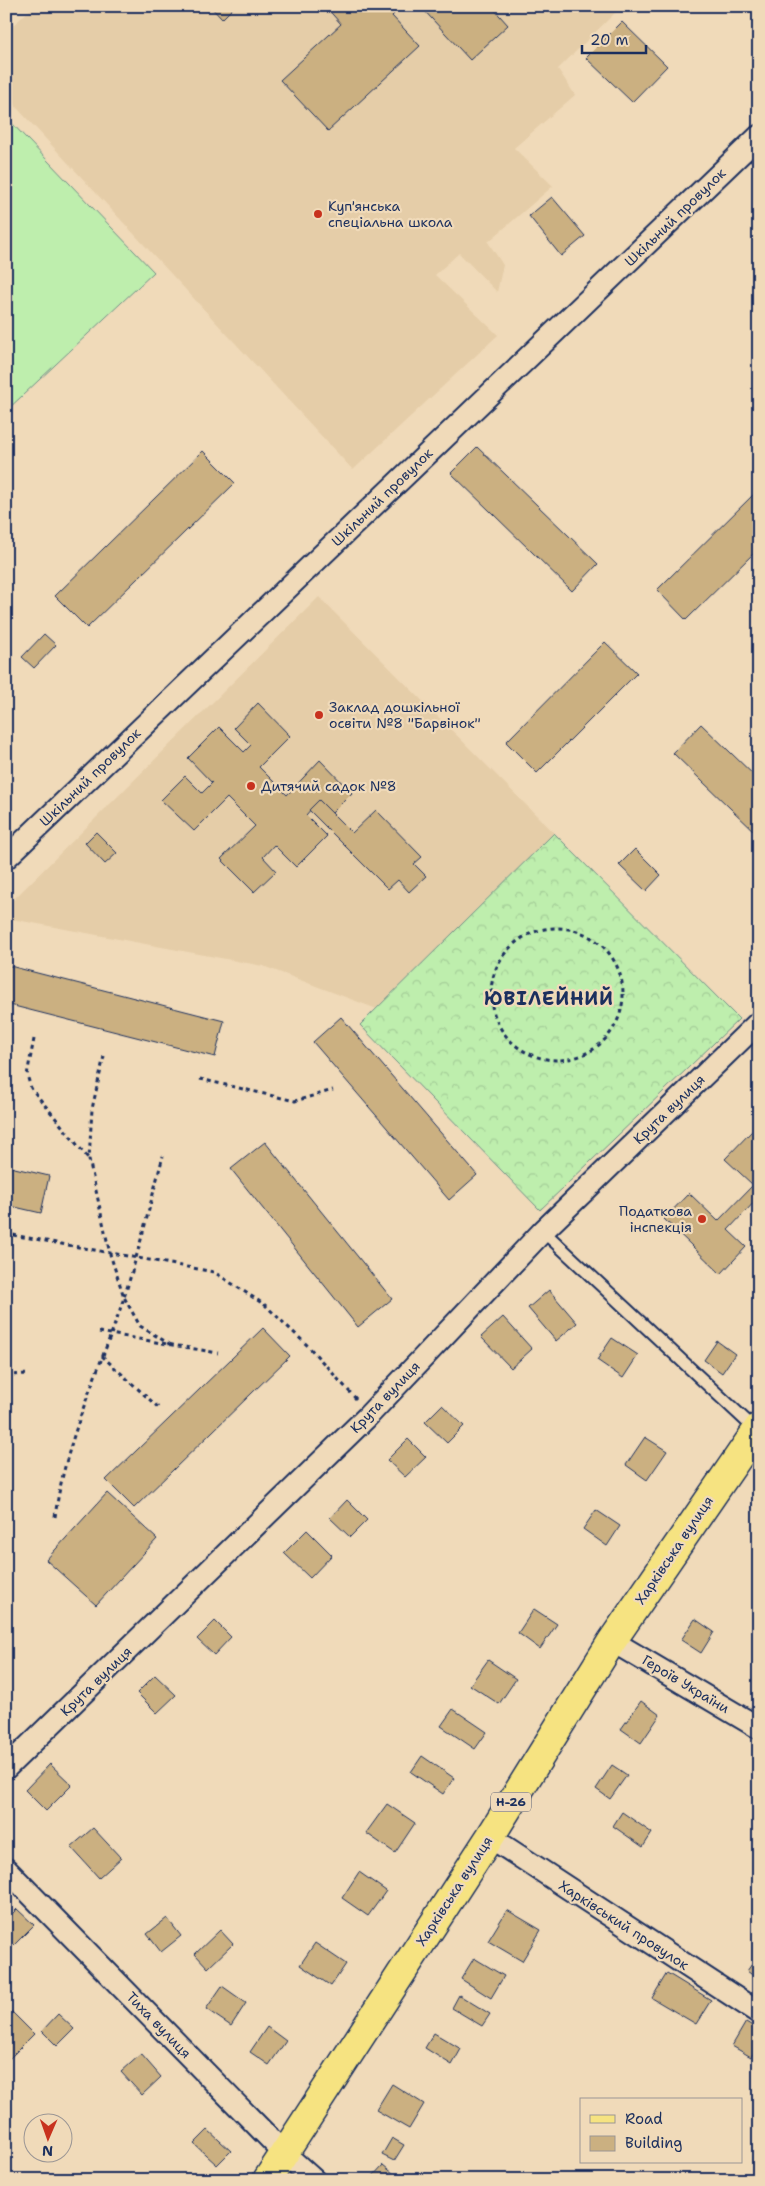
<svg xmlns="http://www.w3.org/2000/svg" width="765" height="2186" font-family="'Shantell Sans',sans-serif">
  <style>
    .built { fill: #e5cda8 }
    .forest { fill: url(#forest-crowns); stroke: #6c8e86 }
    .pitch { fill: #beeead; stroke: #6c8e86 }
    .building { fill: #cbb081; stroke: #1b2f5e }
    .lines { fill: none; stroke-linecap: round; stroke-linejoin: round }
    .lane-casing { stroke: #1b2f5e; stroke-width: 15 }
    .street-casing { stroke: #1b2f5e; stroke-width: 25 }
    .primary-casing { stroke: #1b2f5e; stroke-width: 31 }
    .path { stroke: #1b2f5e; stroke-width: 3; stroke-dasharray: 4 4; stroke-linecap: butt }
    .lane { stroke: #f0dab9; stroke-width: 11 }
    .street { stroke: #f0dab9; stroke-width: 21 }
    .primary { stroke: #f6e381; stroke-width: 28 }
    .poi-dot { fill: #c8321e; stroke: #f0dab9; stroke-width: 2 }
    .labels { text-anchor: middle; stroke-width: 4.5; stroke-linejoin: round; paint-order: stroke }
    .shield { fill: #f0dab9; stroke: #5b6279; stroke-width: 1 }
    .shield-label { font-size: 12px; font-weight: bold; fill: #1b2f5e }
    .poi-label { font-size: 14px; fill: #1b2f5e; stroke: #f0dab9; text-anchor: start }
    .street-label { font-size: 14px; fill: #1b2f5e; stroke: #f0dab9 }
    .district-label { font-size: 19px; font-weight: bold; letter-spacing: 1px; fill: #1b2f5e; stroke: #f0dab9 }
  </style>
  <defs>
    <pattern id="forest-crowns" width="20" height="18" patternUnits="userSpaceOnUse" patternTransform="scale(1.25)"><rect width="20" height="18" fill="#beeead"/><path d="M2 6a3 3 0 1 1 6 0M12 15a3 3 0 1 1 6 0" fill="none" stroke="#a3cc97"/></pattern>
  </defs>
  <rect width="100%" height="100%" fill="#f0dab9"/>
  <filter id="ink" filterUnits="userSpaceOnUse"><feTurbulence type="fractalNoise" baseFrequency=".02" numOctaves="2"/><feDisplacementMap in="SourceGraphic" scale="10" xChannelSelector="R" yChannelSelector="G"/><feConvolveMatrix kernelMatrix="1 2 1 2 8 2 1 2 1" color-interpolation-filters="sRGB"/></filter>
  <g filter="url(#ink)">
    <g class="built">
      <path d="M34 6H622L558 69 575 95 514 148 553 186 488 242 503 265 497 292 459 253 435 275 498 335 353 470 6 96V32Z"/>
      <path d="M319 597 554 833 377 1009 263 966 6 918V907Z"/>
    </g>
    <path class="forest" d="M554 833 739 1019 540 1210 360 1025Z"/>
    <path class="pitch" d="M6 117 154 272 6 411Z"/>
    <g class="building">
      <path d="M210 6H235L222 19Z"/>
      <path d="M325 6H378L380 9 383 6H402L392 16 420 46 328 131 280 80 341 24Z"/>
      <path d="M420 6H491L508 25 470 60Z"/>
      <path d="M622 22 667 66 632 102 586 58Z"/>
      <path d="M552 197 585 236 561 256 529 216Z"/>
      <path d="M477 447 598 564 572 591 451 473Z"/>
      <path d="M203 451 235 483 87 628 55 596Z"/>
      <path d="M759 489V548L686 620 657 590Z"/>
      <path d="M44 634 56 645 34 668 22 657Z"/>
      <path d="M605 642 637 673 537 773 506 742Z"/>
      <path d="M258 703 290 736 259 767 287 795 320 760 352 793 332 813 319 800 306 815 327 836 296 867 274 845 263 857 276 871 254 892 221 859 255 826 227 798 194 831 161 800 185 776 202 793 212 783 188 758 219 727 244 752 251 745 234 728Z"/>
      <path d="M701 724 759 780V836L673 753Z"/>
      <path d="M319 800 352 833 376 810 422 857 414 864 426 876 409 892 398 880 388 889 309 810Z"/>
      <path d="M96 832 117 853 105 864 85 843Z"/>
      <path d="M635 849 661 875 646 891 619 865Z"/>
      <path d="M6 965 224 1021 215 1057 6 1004Z"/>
      <path d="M341 1017 477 1175 449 1200 313 1042Z"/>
      <path d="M752 1131 759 1137V1197L728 1230 746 1247 721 1274 664 1219 689 1193 718 1221 753 1185 725 1159Z"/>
      <path d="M265 1142 392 1299 358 1327 231 1169Z"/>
      <path d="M6 1166 49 1176 41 1213 6 1205Z"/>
      <path d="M549 1290 577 1323 556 1341 528 1308Z"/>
      <path d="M503 1317 532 1349 511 1368 481 1337Z"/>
      <path d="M263 1328 290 1356 134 1508 106 1480Z"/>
      <path d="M612 1338 638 1355 623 1378 597 1360Z"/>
      <path d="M717 1341 735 1354 722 1373 704 1360Z"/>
      <path d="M442 1405 464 1426 447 1443 425 1422Z"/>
      <path d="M645 1437 667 1451 647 1480 626 1465Z"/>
      <path d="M408 1439 426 1457 405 1477 387 1460Z"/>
      <path d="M107 1493 157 1539 96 1605 46 1560Z"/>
      <path d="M347 1500 367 1520 350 1537 330 1518Z"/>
      <path d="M596 1510 620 1526 607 1546 583 1529Z"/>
      <path d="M307 1530 332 1555 310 1578 284 1553Z"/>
      <path d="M534 1609 557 1624 540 1649 518 1633Z"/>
      <path d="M695 1619 714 1632 701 1653 681 1640Z"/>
      <path d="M215 1621 231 1637 214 1655 197 1639Z"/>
      <path d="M488 1660 516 1679 499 1704 470 1685Z"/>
      <path d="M155 1675 176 1695 157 1713 137 1693Z"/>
      <path d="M641 1701 660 1715 641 1743 621 1729Z"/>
      <path d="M453 1709 487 1732 475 1749 441 1726Z"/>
      <path d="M422 1756 454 1778 443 1794 411 1772Z"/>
      <path d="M50 1764 72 1785 46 1811 25 1790Z"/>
      <path d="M612 1765 627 1775 610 1799 596 1789Z"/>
      <path d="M387 1804 415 1823 395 1853 366 1833Z"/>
      <path d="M622 1812 652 1833 643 1847 613 1826Z"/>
      <path d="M93 1828 121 1858 99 1878 71 1847Z"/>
      <path d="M359 1872 386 1891 368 1916 342 1898Z"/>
      <path d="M17 1909 34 1925 8 1951 6 1920Z"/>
      <path d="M507 1910 541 1930 522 1961 488 1941Z"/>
      <path d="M167 1918 181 1936 161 1952 147 1934Z"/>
      <path d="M220 1930 233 1944 208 1968 195 1954Z"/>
      <path d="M315 1943 346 1964 331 1986 300 1965Z"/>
      <path d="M759 1954V1980L747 1971Z"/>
      <path d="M474 1958 504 1976 491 1998 461 1979Z"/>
      <path d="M667 1973 711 2000 696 2024 652 1998Z"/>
      <path d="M222 1986 246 2003 231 2026 206 2009Z"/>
      <path d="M459 1995 490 2014 482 2026 452 2008Z"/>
      <path d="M6 2006 34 2034 6 2062Z"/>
      <path d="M58 2014 74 2029 57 2046 42 2031Z"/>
      <path d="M746 2022 759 2030V2045L751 2057 732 2046Z"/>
      <path d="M267 2027 286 2041 269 2065 250 2052Z"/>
      <path d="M434 2033 461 2049 452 2065 425 2048Z"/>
      <path d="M141 2054 161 2077 142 2095 121 2072Z"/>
      <path d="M392 2084 424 2104 409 2129 376 2110Z"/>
      <path d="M208 2130 231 2151 217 2165 194 2144Z"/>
      <path d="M392 2138 404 2145 394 2161 382 2155Z"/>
      <path d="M383 2165 399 2178 398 2180 371 2178Z"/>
    </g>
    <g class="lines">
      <defs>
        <path id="lane" d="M543 1231 756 1430"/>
        <g id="street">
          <path d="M6 858 759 136"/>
          <path d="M612 1641 759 1728"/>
          <path d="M6 1768 366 1418 543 1231 759 1022"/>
          <path d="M490 1837 759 2013"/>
          <path d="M6 1869 284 2153 314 2180"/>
        </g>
        <path id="primary" d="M267 2180 490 1837 612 1641 759 1427"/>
      </defs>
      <use href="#lane" class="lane-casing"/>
      <use href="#street" class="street-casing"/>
      <use href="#primary" class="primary-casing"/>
      <g class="path">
        <circle cx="557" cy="994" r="66"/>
        <path d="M34 1039 27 1075 31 1088 88 1158"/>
        <path d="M104 1056 92 1109 89 1159 110 1254 124 1297 140 1326 171 1345"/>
        <path d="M200 1079 295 1101 333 1090"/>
        <path d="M13 1235 214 1272 265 1305 308 1346 357 1400"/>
        <path d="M99 1332 218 1353"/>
        <path d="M102 1356 161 1410"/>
        <path d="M6 1375 29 1374"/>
        <path d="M55 1517C64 1449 92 1386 116 1321 135 1268 148 1212 163 1156"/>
      </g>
      <use href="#lane" class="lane"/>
      <use href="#street" class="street"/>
      <use href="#primary" class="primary"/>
    </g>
  </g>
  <g class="poi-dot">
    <circle cx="318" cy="214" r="5"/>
    <circle cx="319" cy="715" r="5"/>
    <circle cx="251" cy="786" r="5"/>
    <circle cx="702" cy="1219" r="5"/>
  </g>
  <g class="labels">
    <rect class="shield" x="491" y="1792.5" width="40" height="19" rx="4"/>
    <g class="shield-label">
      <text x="511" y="1806">Н-26</text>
    </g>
    <g class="poi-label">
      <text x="328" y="211">Куп'янська<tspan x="328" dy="16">спеціальна школа</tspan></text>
      <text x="329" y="712">Заклад дошкільної<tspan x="329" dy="16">освіти №8 "Барвінок"</tspan></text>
      <text x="261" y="791">Дитячий садок №8</text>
      <text x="692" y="1216" text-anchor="end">Податкова<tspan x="692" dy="16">інспекція</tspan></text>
    </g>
    <g class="street-label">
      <text transform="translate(675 217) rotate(-44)" y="5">Шкільний провулок</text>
      <text transform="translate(382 497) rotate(-44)" y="5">Шкільний провулок</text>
      <text transform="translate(90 777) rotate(-44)" y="5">Шкільний провулок</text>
      <text transform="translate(669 1109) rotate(-44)" y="5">Крута вулиця</text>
      <text transform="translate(385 1397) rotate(-46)" y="5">Крута вулиця</text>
      <text transform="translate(674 1550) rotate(-56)" y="5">Харківська вулиця</text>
      <text transform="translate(96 1681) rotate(-44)" y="5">Крута вулиця</text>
      <text transform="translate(686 1684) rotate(31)" y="5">Героїв України</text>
      <text transform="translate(454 1891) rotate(-57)" y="5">Харківська вулиця</text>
      <text transform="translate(624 1925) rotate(33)" y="5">Харківський провулок</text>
      <text transform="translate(159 2025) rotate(46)" y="5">Тиха вулиця</text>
    </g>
    <g class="district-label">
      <text x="549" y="1005">ЮВІЛЕЙНИЙ</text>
    </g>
  </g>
  <rect width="765" height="2186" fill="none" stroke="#f0dab9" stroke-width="25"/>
  <rect x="12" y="12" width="740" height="2161" fill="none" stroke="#1b2f5e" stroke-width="2" filter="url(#ink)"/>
  <rect x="580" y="2098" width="162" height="65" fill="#f0dab9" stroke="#9b9695"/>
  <rect x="590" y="2115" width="25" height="8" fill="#f6e381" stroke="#9b9695"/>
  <text x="625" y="2124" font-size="15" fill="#1b2f5e">Road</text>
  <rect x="590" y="2136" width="25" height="15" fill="#cbb081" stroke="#9b9695"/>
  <text x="625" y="2148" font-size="15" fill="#1b2f5e">Building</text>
  <g transform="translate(48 2138) rotate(182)"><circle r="24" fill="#f0dab9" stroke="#9b9695"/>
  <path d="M0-4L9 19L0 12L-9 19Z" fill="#c8321e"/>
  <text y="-8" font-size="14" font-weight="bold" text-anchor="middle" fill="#1b2f5e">N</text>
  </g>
  <path d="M582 45v8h64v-8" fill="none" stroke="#1b2f5e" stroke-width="2.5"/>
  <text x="590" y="45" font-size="15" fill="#1b2f5e" stroke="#f0dab9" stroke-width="4" paint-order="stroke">20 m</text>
</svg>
